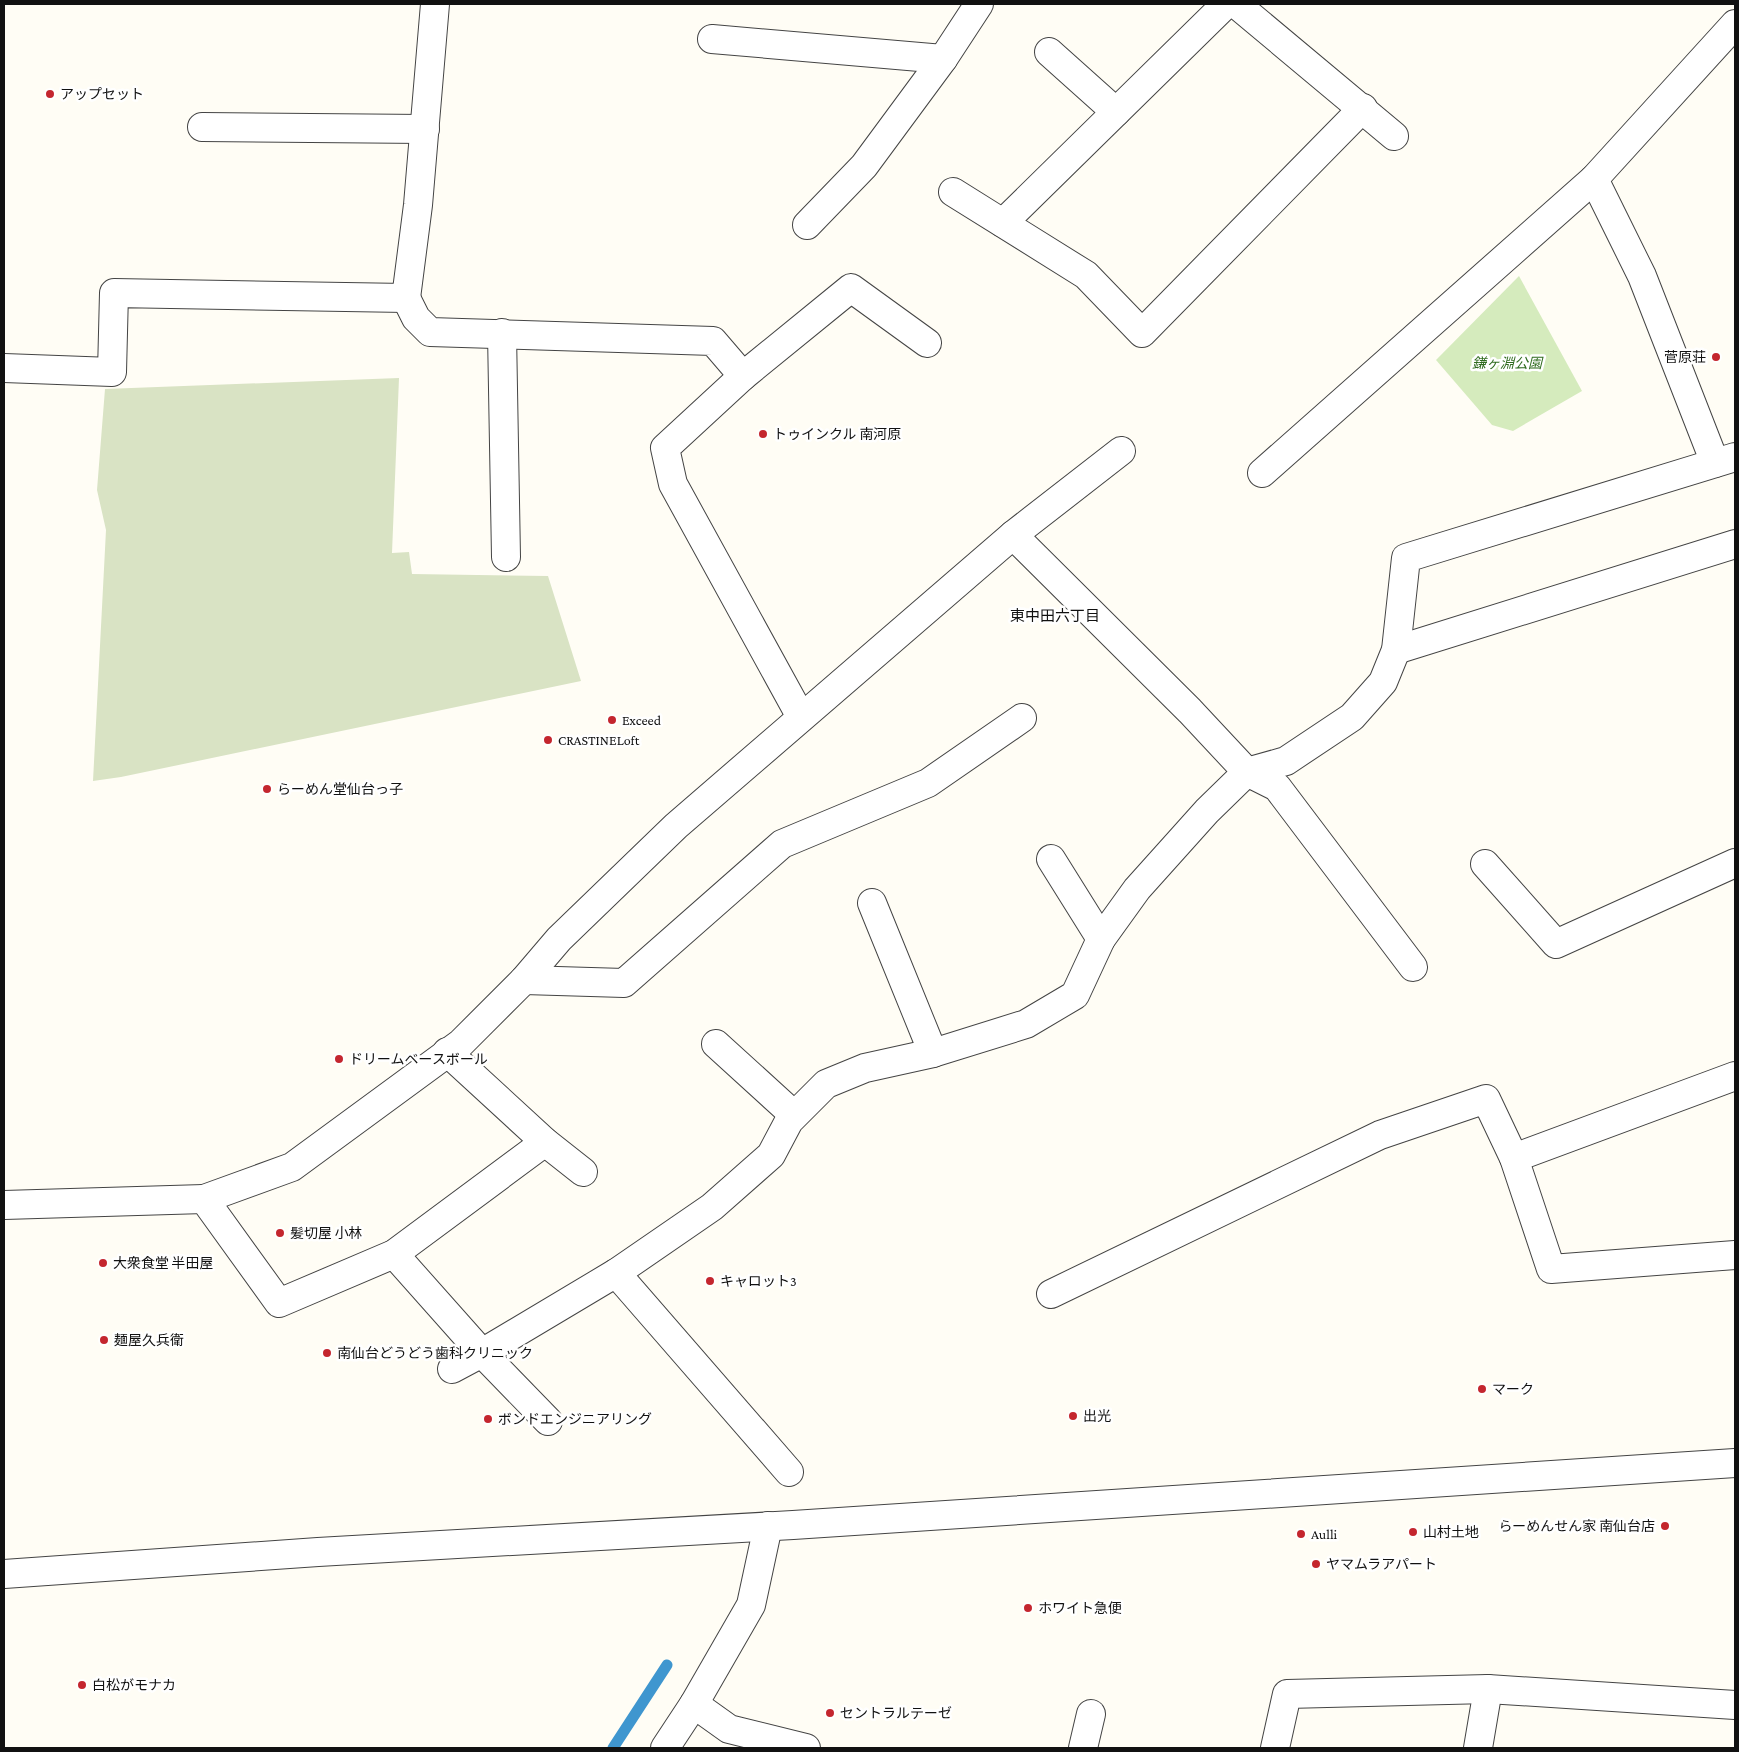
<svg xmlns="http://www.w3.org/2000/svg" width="1739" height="1752" font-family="'Crimson Pro','Noto Sans JP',serif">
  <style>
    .green { fill: #d5ebbd }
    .cemetery { fill: #d9e3c4 }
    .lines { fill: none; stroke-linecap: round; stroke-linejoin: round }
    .stream { stroke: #3f96cf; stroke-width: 11 }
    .minor-casing { stroke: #444; stroke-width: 30 }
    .tertiary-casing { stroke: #444; stroke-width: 30 }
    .minor { stroke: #fff; stroke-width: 28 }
    .tertiary { stroke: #fff; stroke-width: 28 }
    .poi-dot { fill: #c4262e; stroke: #fff; stroke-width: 2 }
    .labels { text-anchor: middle; stroke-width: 5; stroke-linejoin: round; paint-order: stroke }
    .poi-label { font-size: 14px; fill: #111; stroke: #fff; text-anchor: start }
    .park-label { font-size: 14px; font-style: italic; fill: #2f6b1f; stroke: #fff }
    .neighbourhood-label { font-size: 15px; fill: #111; stroke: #fff }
  </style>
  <rect width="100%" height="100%" fill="#fffdf5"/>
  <path class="green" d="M1519 276 1582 391 1513 431 1492 425 1436 360Z"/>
  <path class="cemetery" d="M399 378 392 553 409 552 412 574 548 576 581 681 121 777 93 781 106 530 97 490 105 389Z"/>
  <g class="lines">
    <path class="stream" d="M613 1748 667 1665"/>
    <defs>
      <g id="minor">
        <path d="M1236 4 1394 136"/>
        <path d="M712 39 943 59"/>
        <path d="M1049 52 1116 112"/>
        <path d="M202 127 425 129"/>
        <path d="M1594 179 1642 276 1715 463"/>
        <path d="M953 192 1086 275 1142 333 1363 108"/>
        <path d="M1003 223 1226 4"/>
        <path d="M807 225 864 166 943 59 979 4"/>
        <path d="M406 298 416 318 430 332 713 341 743 376"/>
        <path d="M502 333 506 557"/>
        <path d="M4 368 112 372 114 293 406 298 418 205 435 4"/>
        <path d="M1262 473 1594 179 1735 24"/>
        <path d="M1013 535 1121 451"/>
        <path d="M1396 650 1735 544"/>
        <path d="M801 717 673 484 665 448 743 376 851 288 927 343"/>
        <path d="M1051 859 1101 939"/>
        <path d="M1485 864 1556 944 1735 863"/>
        <path d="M872 903 933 1053"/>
        <path d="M524 980 624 983 782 844 928 783 1022 718"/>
        <path d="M716 1044 794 1115"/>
        <path d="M447 1052 545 1142 583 1172"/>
        <path d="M1514 1158 1735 1076"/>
        <path d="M204 1199 292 1167 461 1043 524 980 559 939 676 826 1013 535 1190 711 1247 772 1277 787 1413 967"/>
        <path d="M4 1205 204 1199 279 1303 394 1254 545 1142"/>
        <path d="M394 1254 482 1353 548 1421"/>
        <path d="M616 1273 789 1472"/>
        <path d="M1051 1294 1380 1135 1486 1099 1514 1158 1551 1269 1735 1255"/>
        <path d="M452 1369 482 1353 616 1273 712 1207 771 1155 789 1121 826 1084 865 1068 933 1053 1026 1024 1075 995 1101 939 1137 889 1207 811 1247 772 1286 761 1352 717 1383 682 1396 650 1406 558 1735 457"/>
        <path d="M694 1704 729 1729 806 1748"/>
        <path d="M1083 1748 1091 1714"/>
        <path d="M1275 1748 1287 1694 1488 1689 1735 1705"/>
        <path d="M1478 1748 1488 1689"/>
      </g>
      <g id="tertiary">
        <path d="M4 1574 318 1552 793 1525 1735 1463"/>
        <path d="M665 1748 694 1704 751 1605 768 1526"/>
      </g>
    </defs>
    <use href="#minor" class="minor-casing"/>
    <use href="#tertiary" class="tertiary-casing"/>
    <use href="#minor" class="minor"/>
    <use href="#tertiary" class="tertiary"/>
  </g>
  <g class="poi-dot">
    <circle cx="50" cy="94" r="5"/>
    <circle cx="1716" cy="357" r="5"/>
    <circle cx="763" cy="434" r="5"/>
    <circle cx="612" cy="720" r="5"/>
    <circle cx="548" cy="740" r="5"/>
    <circle cx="267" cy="789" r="5"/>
    <circle cx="339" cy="1059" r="5"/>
    <circle cx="280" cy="1233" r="5"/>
    <circle cx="103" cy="1263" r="5"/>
    <circle cx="710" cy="1281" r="5"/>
    <circle cx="104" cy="1340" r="5"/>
    <circle cx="327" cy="1353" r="5"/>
    <circle cx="1482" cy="1389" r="5"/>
    <circle cx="1073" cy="1416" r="5"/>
    <circle cx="488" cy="1419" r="5"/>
    <circle cx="1665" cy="1526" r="5"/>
    <circle cx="1413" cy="1532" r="5"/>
    <circle cx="1301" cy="1534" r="5"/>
    <circle cx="1316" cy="1564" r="5"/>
    <circle cx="1028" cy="1608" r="5"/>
    <circle cx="82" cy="1685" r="5"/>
    <circle cx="830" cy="1713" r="5"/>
  </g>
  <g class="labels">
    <g class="poi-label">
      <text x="60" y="99">アップセット</text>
      <text x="1706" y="362" text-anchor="end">菅原荘</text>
      <text x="773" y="439">トゥインクル 南河原</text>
      <text x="622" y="725">Exceed</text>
      <text x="558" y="745">CRASTINELoft</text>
      <text x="277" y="794">らーめん堂仙台っ子</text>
      <text x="349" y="1064">ドリームベースボール</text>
      <text x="290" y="1238">髪切屋 小林</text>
      <text x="113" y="1268">大衆食堂 半田屋</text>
      <text x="720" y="1286">キャロット3</text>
      <text x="114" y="1345">麺屋久兵衛</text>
      <text x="337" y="1358">南仙台どうどう歯科クリニック</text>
      <text x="1492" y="1394">マーク</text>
      <text x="1083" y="1421">出光</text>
      <text x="498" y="1424">ボンドエンジニアリング</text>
      <text x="1655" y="1531" text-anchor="end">らーめんせん家 南仙台店</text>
      <text x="1423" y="1537">山村土地</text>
      <text x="1311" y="1539">Aulli</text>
      <text x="1326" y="1569">ヤマムラアパート</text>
      <text x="1038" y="1613">ホワイト急便</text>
      <text x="92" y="1690">白松がモナカ</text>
      <text x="840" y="1718">セントラルテーゼ</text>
    </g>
    <g class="park-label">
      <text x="1507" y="368">鎌ヶ淵公園</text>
    </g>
    <g class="neighbourhood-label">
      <text x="1055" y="621">東中田六丁目</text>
    </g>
  </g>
  <rect width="1739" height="1752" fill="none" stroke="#111111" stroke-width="10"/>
</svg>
